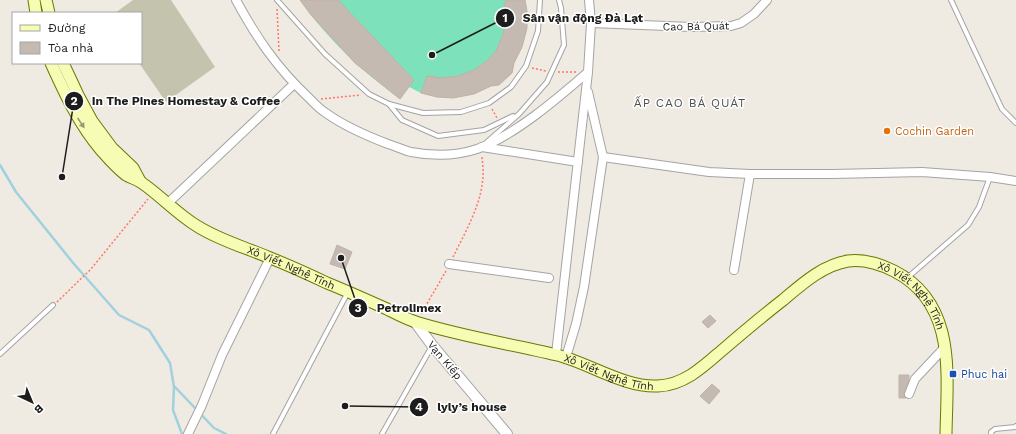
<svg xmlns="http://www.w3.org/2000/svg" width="1016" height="434" font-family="'Work Sans',sans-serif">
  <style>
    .construction { fill: #c4c4ae }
    .pitch { fill: #7de2bc }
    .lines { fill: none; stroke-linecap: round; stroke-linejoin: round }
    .stream { stroke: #a1d0df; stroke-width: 2.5 }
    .building { fill: #c4bab2; stroke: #c1b2a5 }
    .service-casing { stroke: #a4a4a4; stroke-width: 6 }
    .minor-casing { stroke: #a4a4a4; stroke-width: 10 }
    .tertiary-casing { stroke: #a4a4a4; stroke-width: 12 }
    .secondary-casing { stroke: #6a7800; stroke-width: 13 }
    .path { stroke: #ff7664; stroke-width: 1.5; stroke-dasharray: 2 2; stroke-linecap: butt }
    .service { stroke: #fff; stroke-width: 4 }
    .minor { stroke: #fff; stroke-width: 8 }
    .tertiary { stroke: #fff; stroke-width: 10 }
    .secondary { stroke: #f7fcb4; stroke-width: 11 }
    .oneway { fill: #959870 }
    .food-dot { fill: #e8710a; stroke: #fff; stroke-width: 1.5 }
    .transit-dot { fill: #1a4fb4; stroke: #fff; stroke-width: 1.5 }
    .labels { text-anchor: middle; stroke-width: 3; stroke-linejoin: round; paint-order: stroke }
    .street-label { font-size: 11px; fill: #1d1d1d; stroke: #fff }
    .food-label { font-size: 11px; fill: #c56008; stroke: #fff; text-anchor: start }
    .transit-label { font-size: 11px; fill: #164399; stroke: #fff; text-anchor: start }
    .neighbourhood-label { font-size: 12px; letter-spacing: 1px; fill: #505050; stroke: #fff }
    .leader { fill: none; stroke: #1d1d1d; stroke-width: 1.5 }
    .callout-dot { fill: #1d1d1d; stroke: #fff; stroke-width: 1.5 }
    .mark-label { font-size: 12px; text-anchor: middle; font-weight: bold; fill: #fff }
    .callout-label { font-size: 12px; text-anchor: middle; font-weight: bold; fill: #1d1d1d; stroke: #fff; stroke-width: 3; stroke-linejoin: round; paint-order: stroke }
  </style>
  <rect width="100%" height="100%" fill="#efebe3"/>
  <path class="construction" d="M133 0H171L215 67 166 102 139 63H141V13H115Z"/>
  <path class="pitch" d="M300 0H525L527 11V28L522 47 514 63 512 73 499 85 491 86 474 94 437 97 421 93 409 87 400 99C361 70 328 40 300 0Z"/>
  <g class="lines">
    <g class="stream">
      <path d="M0 165 16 192 74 264 119 315 149 330 170 363 174 387 173 410 182 434"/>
      <path d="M175 387 214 428 226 434"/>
    </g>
  </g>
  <g class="building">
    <path d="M300 0H338L414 80 400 99 355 63 311 15Z"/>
    <path d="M509 0H525L527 11V28L522 47 514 63 512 73 499 85 491 86 474 94 453 98 437 97 421 93 427 76 442 78 458 76 474 70 487 61 496 51 502 37 506 22 504 2Z"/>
    <path d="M337 245 352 252 345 269 330 264Z"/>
    <path d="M710 315 716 321 708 328 702 322Z"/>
    <path d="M899 375H909V380L904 392V395L906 398H899Z"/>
    <path d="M712 384 720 391 709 404 700 396Z"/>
  </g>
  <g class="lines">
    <defs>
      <g id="service">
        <path d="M277 0 325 54 369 94 389 104 423 113 461 112 489 103 511 87 526 66 538 31 540 0"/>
        <path d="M951 0 1002 109 1016 123"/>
        <path d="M389 104 402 120 438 136 484 130 513 116"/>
        <path d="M487 142 519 114 547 82 564 45 561 8 559 0"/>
        <path d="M907 278 968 225 979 207 990 177"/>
        <path d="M0 354 53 305"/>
        <path d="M273 434 348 292"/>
        <path d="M382 434 432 346"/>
        <path d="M991 434V432L995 429 1015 427 1016 426"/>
      </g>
      <g id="minor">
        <path d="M236 0C256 37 277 68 308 97 313 102 319 109 326 113 344 126 367 136 388 144 395 146 403 150 411 152 432 156 456 156 477 149 514 136 558 98 588 72"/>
        <path d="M591 23 692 27 731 26 741 23 754 14 767 0"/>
        <path d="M482 147 578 162"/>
        <path d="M603 157 709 172 750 174H832L922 172 990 177 1016 181"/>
        <path d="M167 204 294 84"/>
        <path d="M449 264 549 278"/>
        <path d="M734 270 750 174"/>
        <path d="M556 354 588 72 591 23 589 0"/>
        <path d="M566 357 576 324 584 287 603 157 588 92"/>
        <path d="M909 394 915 379 945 347"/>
        <path d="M188 434 202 405 222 355 270 258"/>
      </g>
      <path id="tertiary" d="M415 322 432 345 507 434"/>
      <g id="secondary">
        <path d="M34 0 36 13"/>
        <path d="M46 0 49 13"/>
        <path id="s1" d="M51 63C65 94 79 124 101 150 108 158 117 168 126 175 131 178 137 179 142 183 161 196 177 214 197 226 219 240 244 247 268 257 288 265 308 274 327 283 347 291 367 300 387 309 397 314 408 320 419 323 465 337 511 344 557 355 589 363 625 388 658 386 683 385 702 368 719 353 740 335 761 317 783 300 802 284 823 265 848 261 863 259 880 264 894 271 957 303 947 374 946 434"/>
        <path d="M63 63 78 95 92 121 112 148 133 168 140 181"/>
      </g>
    </defs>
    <use href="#service" class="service-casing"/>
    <use href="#minor" class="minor-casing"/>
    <use href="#tertiary" class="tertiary-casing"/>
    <use href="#secondary" class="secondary-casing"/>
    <g class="path">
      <path d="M277 9 279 51"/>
      <path d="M532 68 546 71"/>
      <path d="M558 72H576"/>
      <path d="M321 99 361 95"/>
      <path d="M492 109 497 118"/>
      <path d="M453 257C464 235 479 208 482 185 484 175 483 166 482 157"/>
      <path d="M57 302 91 269 148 199"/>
      <path d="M421 314 446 271"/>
    </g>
    <use href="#service" class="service"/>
    <use href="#minor" class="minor"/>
    <use href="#tertiary" class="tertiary"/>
    <use href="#secondary" class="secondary"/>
  </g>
  <defs><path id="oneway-solid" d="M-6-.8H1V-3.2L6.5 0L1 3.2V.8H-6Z"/></defs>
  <use class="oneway" href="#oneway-solid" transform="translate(81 123) rotate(56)"/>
  <circle class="food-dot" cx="887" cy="131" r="4"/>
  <rect class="transit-dot" x="949" y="370" width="8" height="8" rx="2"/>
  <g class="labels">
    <g class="street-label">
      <text transform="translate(696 26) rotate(-1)" y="4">Cao Bá Quát</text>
      <text dy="4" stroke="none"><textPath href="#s1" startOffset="327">Xô Viết Nghệ Tĩnh</textPath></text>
      <text dy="4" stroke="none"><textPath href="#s1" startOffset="1023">Xô Viết Nghệ Tĩnh</textPath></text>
      <text transform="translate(445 360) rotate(50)" y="4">Vạn Kiếp</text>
      <text dy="4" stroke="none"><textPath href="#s1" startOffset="663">Xô Viết Nghệ Tĩnh</textPath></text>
    </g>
    <g class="food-label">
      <text x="895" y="135">Cochin Garden</text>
    </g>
    <g class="transit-label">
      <text x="961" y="378">Phuc hai</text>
    </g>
    <g class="neighbourhood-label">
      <text x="690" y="107">ẤP CAO BÁ QUÁT</text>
    </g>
  </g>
  <path class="leader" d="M432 55L505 18M62 177L74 101M341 258L358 308M345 406L419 407"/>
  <g class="callout-dot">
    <circle cx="432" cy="55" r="4"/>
    <circle cx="62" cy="177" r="4"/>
    <circle cx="341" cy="258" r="4"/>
    <circle cx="345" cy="406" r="4"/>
    <circle cx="505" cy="18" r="10"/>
    <circle cx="74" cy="101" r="10"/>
    <circle cx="358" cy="308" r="10"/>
    <circle cx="419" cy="407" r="10"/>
  </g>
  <g class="mark-label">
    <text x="505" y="22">1</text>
    <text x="74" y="105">2</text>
    <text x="358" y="312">3</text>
    <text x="419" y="411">4</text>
  </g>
  <g class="callout-label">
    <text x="583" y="22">Sân vận động Đà Lạt</text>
    <text x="186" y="105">In The Pines Homestay &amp; Coffee</text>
    <text x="409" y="312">Petrolimex</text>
    <text x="472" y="411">lyly’s house</text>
  </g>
  <rect x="12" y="12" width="130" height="52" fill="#ffffff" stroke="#a5a5a5"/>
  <rect x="20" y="25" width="20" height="6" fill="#f7fcb4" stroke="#a5a5a5"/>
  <text x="48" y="32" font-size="12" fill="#1d1d1d">Đường</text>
  <rect x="20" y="42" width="20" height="12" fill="#c4bab2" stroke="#a5a5a5"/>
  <text x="48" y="52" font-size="12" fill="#1d1d1d">Tòa nhà</text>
  <g transform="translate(32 402) rotate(136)" stroke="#ffffff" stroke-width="3" paint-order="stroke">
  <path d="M0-3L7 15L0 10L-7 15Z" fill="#1d1d1d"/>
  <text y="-6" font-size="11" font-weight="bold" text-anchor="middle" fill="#1d1d1d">B</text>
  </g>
</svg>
